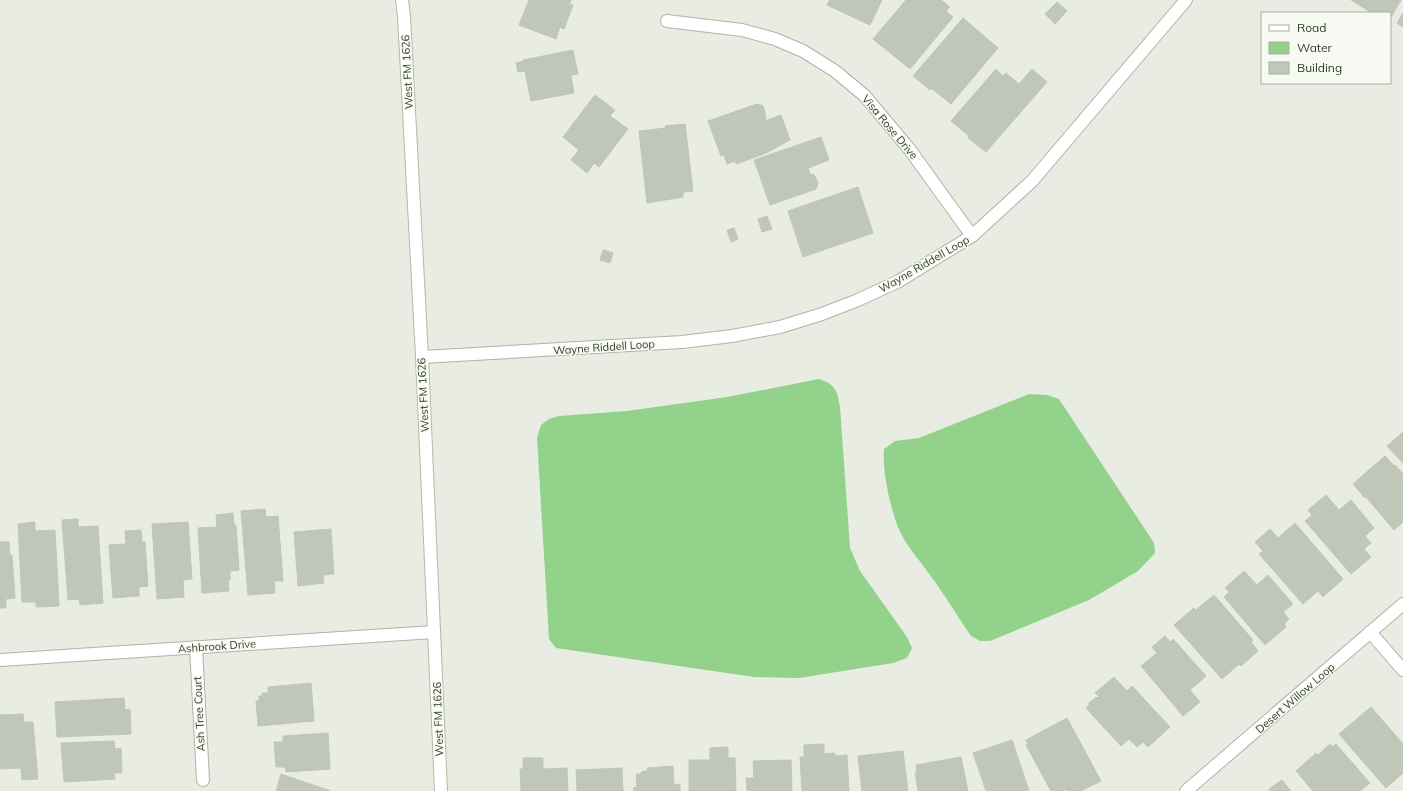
<svg xmlns="http://www.w3.org/2000/svg" width="1403" height="791" font-family="Mulish,sans-serif">
  <style>
    .water { fill: #92d28a }
    .building { fill: #c1c7b8; stroke: #c0c6b5 }
    .lines { fill: none; stroke-linecap: round; stroke-linejoin: round }
    .street-casing { stroke: #aeb4a5; stroke-width: 14 }
    .secondary-casing { stroke: #b2bba4; stroke-width: 14 }
    .street { stroke: #fff; stroke-width: 12 }
    .secondary { stroke: #fff; stroke-width: 12 }
    .labels { text-anchor: middle; stroke-width: 3; stroke-linejoin: round; paint-order: stroke }
    .street-label { font-size: 11px; fill: #313e22; stroke: #f7f9f3 }
  </style>
  <rect width="100%" height="100%" fill="#e9ece2"/>
  <g class="water">
    <path d="M819 379C836 385 837 390 840 407L850 548 860 571 907 637 912 648 907 658 893 663 799 678 754 677 556 648 549 639 537 438 541 425 549 419 559 416 627 411 727 397Z"/>
    <path d="M1029 394 1047 395 1059 399 1154 543 1155 553 1138 571 1089 600 990 641H980L971 636C957 616 945 595 930 575 919 559 905 545 898 527 890 507 882 470 884 449L895 441 919 438Z"/>
  </g>
  <g class="building">
    <path d="M529 0H571L569 4 573 5 564 29 560 27 556 39 519 25Z"/>
    <path d="M830 0H882L870 25 827 5Z"/>
    <path d="M906 0H941L950 7 946 11 953 17 910 69 873 39Z"/>
    <path d="M1351 0H1401L1390 19V13H1372Z"/>
    <path d="M1057 2 1067 11 1055 24 1045 14Z"/>
    <path d="M1403 13V27L1397 23Z"/>
    <path d="M963 18 998 48 951 104 931 88 930 90 913 76Z"/>
    <path d="M573 50 578 74 571 75 574 93 531 101 525 71 518 72 516 63 524 61 523 60Z"/>
    <path d="M996 69 1003 76 1006 73 1019 84 1032 69 1047 82 986 152 968 138 969 136 951 121Z"/>
    <path d="M595 95 615 110 610 116 628 129 599 167 594 163 587 173 571 160 579 150 563 137Z"/>
    <path d="M757 104 763 106 766 116 765 121 781 115 790 140 764 154 736 164 735 161 727 164 724 155 721 156 708 121Z"/>
    <path d="M685 124 693 191 683 192V197L647 203 639 131 666 128 665 126Z"/>
    <path d="M821 137 829 160 808 168 811 175 813 174 815 176 818 183 816 189 770 205 754 160Z"/>
    <path d="M858 187 873 233 803 257 788 211Z"/>
    <path d="M767 216 772 229 762 232 758 219Z"/>
    <path d="M734 228 738 239 731 242 727 230Z"/>
    <path d="M603 250 613 253 610 263 600 260Z"/>
    <path d="M1403 432V463L1387 446Z"/>
    <path d="M1385 456 1394 466 1395 465 1403 474V522L1394 530 1366 497 1365 498 1353 484Z"/>
    <path d="M1326 495 1339 510 1351 500 1374 528 1365 536 1371 543 1364 549 1371 557 1351 574 1305 521 1312 515 1308 510Z"/>
    <path d="M265 509 266 517 278 516 283 581H274L275 593 248 595 241 511Z"/>
    <path d="M233 513 234 525H236L239 570 230 571V580H228L229 591 202 593 198 528 217 527 216 515Z"/>
    <path d="M78 519V527L98 526 103 603 80 605 79 599 68 600 62 520Z"/>
    <path d="M35 522V531L55 530 59 606 36 607V602H22L18 524Z"/>
    <path d="M188 522 192 579 183 580 184 597 157 599 152 524Z"/>
    <path d="M1295 523 1343 579 1323 597 1318 591 1303 604 1259 554 1263 551 1255 542 1270 529 1278 538Z"/>
    <path d="M331 529 334 574 323 575 324 583 298 586 294 532Z"/>
    <path d="M141 530 142 542H145L148 586 139 587V596L113 598 109 545 126 544 125 531Z"/>
    <path d="M0 542H9L10 555H12L15 598 6 599V608H0Z"/>
    <path d="M1244 571 1257 585 1268 575 1293 604 1283 612 1289 619 1284 624 1286 627 1265 645 1224 597 1229 592 1225 588Z"/>
    <path d="M1214 595 1253 640 1251 642 1258 651 1241 666 1239 664 1222 679 1174 625 1194 608 1196 610Z"/>
    <path d="M1165 636 1170 642 1173 639 1206 676 1190 690 1200 702 1183 716 1141 666 1157 653 1152 647Z"/>
    <path d="M1114 677 1127 691 1132 686 1170 727 1148 747 1143 742 1137 747 1129 739 1121 746 1086 708 1089 706V703L1095 698 1100 697 1095 693Z"/>
    <path d="M311 683 314 721 258 726 256 701H259V696H263L262 693H268V687Z"/>
    <path d="M124 698 125 710 130 709 131 734 57 737 55 702Z"/>
    <path d="M1371 707 1403 744V773L1386 788 1339 734Z"/>
    <path d="M23 714 24 722H33L38 779 22 780 21 768 0 769V715Z"/>
    <path d="M1067 718 1101 781 1081 791H1067L1066 789 1062 791H1051L1026 745 1028 744 1026 740Z"/>
    <path d="M328 733 330 769 286 772 285 767H276L274 742H283V736Z"/>
    <path d="M1012 740 1029 791H986L973 753Z"/>
    <path d="M114 741 115 749 121 748 122 773H114L115 779 64 782 61 743Z"/>
    <path d="M824 744V754L834 753 836 756 847 755 849 791H802L800 757H804V745Z"/>
    <path d="M1330 744 1332 747 1336 744 1370 783 1360 791H1313L1296 771 1316 753 1318 755Z"/>
    <path d="M728 747V758H735L736 791H689V760H710V748Z"/>
    <path d="M903 751 908 791H862L858 756Z"/>
    <path d="M961 757 968 791H918L915 773H917L916 765Z"/>
    <path d="M523 758H543V769L567 768 568 791H521L520 769H523Z"/>
    <path d="M791 760 792 791H747L746 778H754L753 761Z"/>
    <path d="M673 766 674 785 680 784V791H634L633 788 637 787 636 774H640L643 771H648L647 768Z"/>
    <path d="M622 768 623 791H577L576 770Z"/>
    <path d="M281 774 331 791H276Z"/>
    <path d="M1282 780 1291 791H1269V789Z"/>
  </g>
  <g class="lines">
    <defs>
      <g id="street">
        <path d="M667 21 742 30 775 39 803 51 835 71 865 96 910 150 972 236"/>
        <path d="M422 357 682 342 732 336 780 327 822 314 858 300 899 281 972 236 1032 181 1186 0"/>
        <path d="M1370 632 1403 670"/>
        <path d="M196 647 203 780"/>
        <path d="M0 660 434 632"/>
        <path d="M1186 791 1403 604"/>
      </g>
      <path id="secondary" d="M402 0 404 16 422 357 441 791"/>
    </defs>
    <use href="#street" class="street-casing"/>
    <use href="#secondary" class="secondary-casing"/>
    <use href="#street" class="street"/>
    <use href="#secondary" class="secondary"/>
  </g>
  <g class="labels">
    <g class="street-label">
      <text transform="translate(407 72) rotate(-93)" y="4">West FM 1626</text>
      <text transform="translate(890 127) rotate(50)" y="4">Visa Rose Drive</text>
      <text transform="translate(924 264) rotate(-30)" y="4">Wayne Riddell Loop</text>
      <text transform="translate(604 347) rotate(-4)" y="4">Wayne Riddell Loop</text>
      <text transform="translate(423 395) rotate(-93)" y="4">West FM 1626</text>
      <text transform="translate(217 646) rotate(-4)" y="4">Ashbrook Drive</text>
      <text transform="translate(1295 698) rotate(-41)" y="4">Desert Willow Loop</text>
      <text transform="translate(199 714) rotate(-93)" y="4">Ash Tree Court</text>
      <text transform="translate(438 719) rotate(-92)" y="4">West FM 1626</text>
    </g>
  </g>
  <rect x="1261" y="12" width="130" height="72" fill="#f7f9f3" stroke="#a8ae9f"/>
  <rect x="1269" y="25" width="20" height="6" fill="#ffffff" stroke="#a8ae9f"/>
  <text x="1297" y="32" font-size="12" fill="#313e22">Road</text>
  <rect x="1269" y="42" width="20" height="12" fill="#92d28a" stroke="#a8ae9f"/>
  <text x="1297" y="52" font-size="12" fill="#313e22">Water</text>
  <rect x="1269" y="62" width="20" height="12" fill="#c1c7b8" stroke="#a8ae9f"/>
  <text x="1297" y="72" font-size="12" fill="#313e22">Building</text>
</svg>
